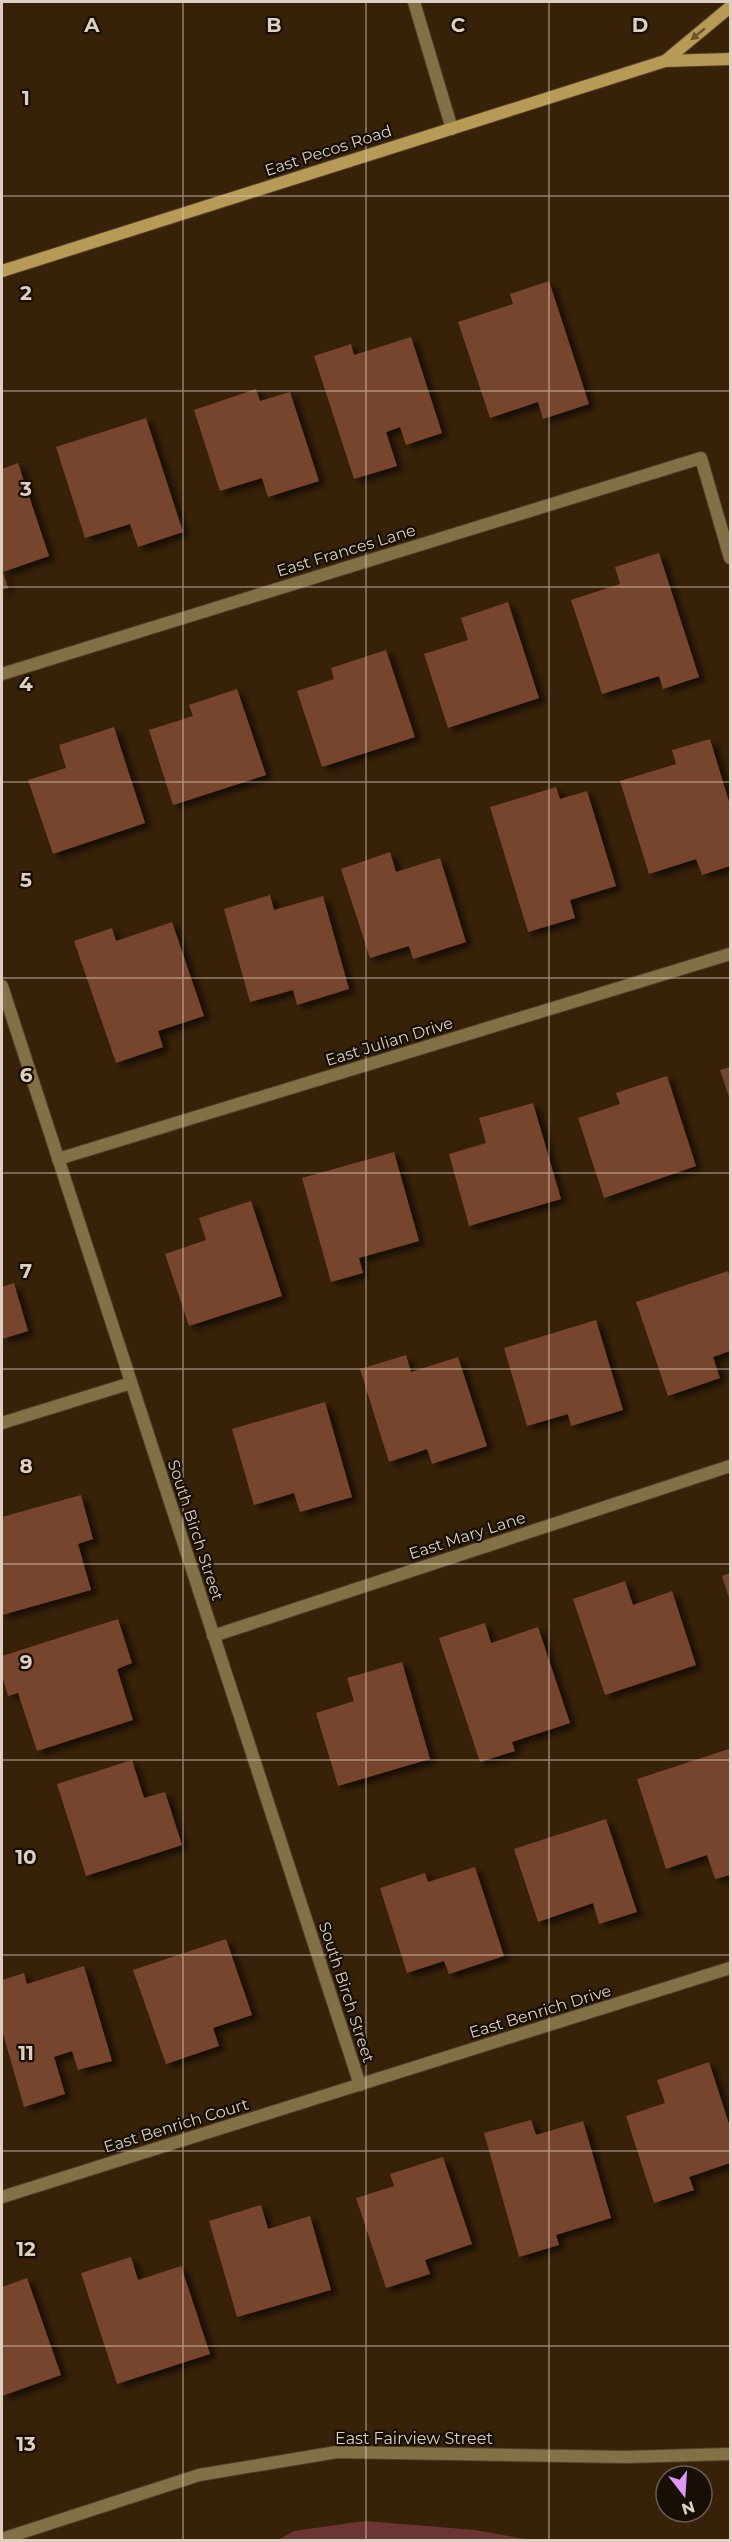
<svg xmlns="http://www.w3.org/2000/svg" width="732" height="2542" font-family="Montserrat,sans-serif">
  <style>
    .green { fill: #6b3534 }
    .building { fill: #77442e; filter: url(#shadow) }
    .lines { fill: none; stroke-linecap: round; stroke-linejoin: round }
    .minor-casing { stroke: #523d26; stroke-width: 14 }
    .secondary-casing { stroke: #523d26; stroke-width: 14 }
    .minor { stroke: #827147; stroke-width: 12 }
    .secondary { stroke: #b69a56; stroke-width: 12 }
    .oneway { fill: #66542e }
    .grid { fill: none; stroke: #ddcfc1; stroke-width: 1.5; stroke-opacity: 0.55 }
    .labels { text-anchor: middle; stroke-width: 4.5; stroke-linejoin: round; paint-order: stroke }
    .street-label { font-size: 16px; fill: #ddcfc1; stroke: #170e05 }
    .grid-label { font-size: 20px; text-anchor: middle; font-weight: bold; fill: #ddcfc1; stroke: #170e05; stroke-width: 4.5; stroke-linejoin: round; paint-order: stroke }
  </style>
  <defs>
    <filter id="shadow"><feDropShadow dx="6" dy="4" stdDeviation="3" flood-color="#0009"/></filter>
  </defs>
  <rect width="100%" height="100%" fill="#372109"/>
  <path class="green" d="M365 2521 475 2530 531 2540H278L294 2531Z"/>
  <g class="building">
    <path d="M549 281 589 404 543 419 538 402 490 418 458 322 513 304 510 294Z"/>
    <path d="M411 337 442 433 406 445 400 427 386 432 397 466 354 479 314 356 351 344 354 355Z"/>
    <path d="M256 389 260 401 290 392 319 481 268 497 262 478 220 491 194 410Z"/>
    <path d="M146 418 183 532 138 547 130 524 85 538 56 447Z"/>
    <path d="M18 463 49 556 3 572 8 588 2 590V469Z"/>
    <path d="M659 553 699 677 663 689 659 676 602 694 571 600 620 584 615 567Z"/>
    <path d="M508 602 539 698 448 728 424 654 468 640 461 618Z"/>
    <path d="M386 650 415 737 322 767 297 691 334 679 331 668Z"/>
    <path d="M237 689 266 775 173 805 149 730 193 716 189 705Z"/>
    <path d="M114 727 145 823 53 854 28 780 66 768 59 745Z"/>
    <path d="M710 739 730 805V866L702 875 696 859 649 874 620 781 676 764 672 750Z"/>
    <path d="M556 787 560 799 587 791 616 886 570 900 575 918 528 932 490 807Z"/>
    <path d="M390 852 396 872 440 858 466 942 413 959 409 946 370 958 341 869Z"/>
    <path d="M270 895 274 910 323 896 349 989 297 1005 293 990 250 1002 224 909Z"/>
    <path d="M172 922 204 1016 158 1031 163 1047 116 1063 74 941 112 928 116 941Z"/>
    <path d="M730 1067V1100L720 1070Z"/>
    <path d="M667 1076 696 1166 604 1198 578 1118 620 1104 616 1093Z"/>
    <path d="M533 1103 561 1199 469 1226 449 1154 486 1143 479 1118Z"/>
    <path d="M394 1152 419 1241 359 1258 363 1273 331 1282 302 1178Z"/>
    <path d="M251 1201 282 1296 189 1326 165 1254 206 1240 199 1218Z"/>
    <path d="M728 1271 730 1277V1351L713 1357 720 1378 668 1396 636 1302Z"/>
    <path d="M14 1283 28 1331 2 1339V1287Z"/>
    <path d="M596 1320 623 1410 571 1426 568 1414 527 1426 504 1348Z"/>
    <path d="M406 1355 411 1372 458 1357 487 1446 432 1464 427 1449 389 1462 360 1369Z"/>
    <path d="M325 1402 352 1497 300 1512 294 1493 254 1505 232 1429Z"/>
    <path d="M81 1495 93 1539 78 1544 91 1590 2 1615V1517Z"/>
    <path d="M730 1573V1601L722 1576Z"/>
    <path d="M625 1581 633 1605 672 1591 696 1665 605 1695 573 1599Z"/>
    <path d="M118 1619 132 1663 117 1669 133 1720 37 1751 18 1693 8 1696 2 1676V1656Z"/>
    <path d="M485 1623 491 1643 538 1627 570 1723 512 1742 515 1751 480 1762 439 1638Z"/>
    <path d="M402 1662 430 1759 338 1786 316 1713 354 1701 347 1678Z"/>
    <path d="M729 1749 730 1875 715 1879 707 1855 666 1869 637 1779Z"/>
    <path d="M132 1760 144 1798 165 1792 182 1845 86 1876 57 1784Z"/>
    <path d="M606 1819 637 1912 599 1924 593 1903 538 1922 514 1849Z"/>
    <path d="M475 1867 504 1956 449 1974 444 1961 407 1973 380 1888 425 1873 428 1882Z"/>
    <path d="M226 1939 252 2015 213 2028 219 2046 166 2064 133 1970Z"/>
    <path d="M84 1966 112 2061 78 2070 72 2051 54 2057 65 2094 24 2107 2 2030V1980L24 1973 27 1984Z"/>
    <path d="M709 2062 730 2127V2163L689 2177 694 2190 654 2203 626 2116 665 2103 657 2080Z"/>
    <path d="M531 2120 536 2135 583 2121 611 2218 556 2235 559 2245 519 2257 484 2133Z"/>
    <path d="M443 2157 472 2244 425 2260 430 2274 386 2288 356 2198 394 2186 390 2174Z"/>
    <path d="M261 2205 268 2229 310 2216 331 2290 237 2317 209 2221Z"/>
    <path d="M131 2257 138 2280 181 2266 210 2354 117 2384 81 2273Z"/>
    <path d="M27 2278 61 2375 2 2396V2287Z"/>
  </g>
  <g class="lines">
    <defs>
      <g id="minor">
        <path d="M414 2 452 129"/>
        <path d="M2 674 701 458 730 558"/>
        <path d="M2 986 360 2085"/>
        <path d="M58 1159 730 954"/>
        <path d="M2 1423 131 1383"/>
        <path d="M213 1636 730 1466"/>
        <path d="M2 2197 730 1968"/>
        <path d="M2 2539 199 2475 337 2452 626 2457 730 2454"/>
      </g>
      <g id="secondary">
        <path d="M665 61 730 7"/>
        <path d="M2 271 665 61 730 59"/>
      </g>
    </defs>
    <use href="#minor" class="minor-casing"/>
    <use href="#secondary" class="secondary-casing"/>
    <use href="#minor" class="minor"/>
    <use href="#secondary" class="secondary"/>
  </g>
  <defs><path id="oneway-solid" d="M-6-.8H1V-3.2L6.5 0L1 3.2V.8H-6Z" transform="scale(1.5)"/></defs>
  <use class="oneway" href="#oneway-solid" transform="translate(698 34) rotate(141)"/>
  <path class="grid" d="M183 2V2540M366 2V2540M549 2V2540M2 196H730M2 391H730M2 587H730M2 782H730M2 978H730M2 1173H730M2 1369H730M2 1564H730M2 1760H730M2 1955H730M2 2151H730M2 2346H730"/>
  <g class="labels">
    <g class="street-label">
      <text transform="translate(328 150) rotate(-18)" y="6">East Pecos Road</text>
      <text transform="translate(346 550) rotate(-17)" y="6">East Frances Lane</text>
      <text transform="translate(389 1041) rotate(-17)" y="6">East Julian Drive</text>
      <text transform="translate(196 1530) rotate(72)" y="6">South Birch Street</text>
      <text transform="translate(467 1535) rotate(-18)" y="6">East Mary Lane</text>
      <text transform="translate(347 1992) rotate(72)" y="6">South Birch Street</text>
      <text transform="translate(540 2011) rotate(-17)" y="6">East Benrich Drive</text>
      <text transform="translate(176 2125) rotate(-17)" y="6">East Benrich Court</text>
      <text x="414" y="2444">East Fairview Street</text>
    </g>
  </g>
  <g class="grid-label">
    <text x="92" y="32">A</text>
    <text x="274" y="32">B</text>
    <text x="458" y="32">C</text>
    <text x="640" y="32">D</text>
    <text x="26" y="105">1</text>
    <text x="26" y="300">2</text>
    <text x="26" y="496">3</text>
    <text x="26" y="691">4</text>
    <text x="26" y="887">5</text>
    <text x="26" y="1082">6</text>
    <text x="26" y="1278">7</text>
    <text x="26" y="1473">8</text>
    <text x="26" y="1669">9</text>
    <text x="26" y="1864">10</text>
    <text x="26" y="2060">11</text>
    <text x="26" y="2256">12</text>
    <text x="26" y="2451">13</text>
  </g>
  <rect width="732" height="2542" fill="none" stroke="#ddcfc1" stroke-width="6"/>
  <g transform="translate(684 2494) rotate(163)"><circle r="28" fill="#170e05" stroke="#665b50" stroke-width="1.5"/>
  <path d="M0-4.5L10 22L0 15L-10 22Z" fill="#db99f5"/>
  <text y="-9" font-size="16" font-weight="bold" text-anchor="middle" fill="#ddcfc1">N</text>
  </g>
</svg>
